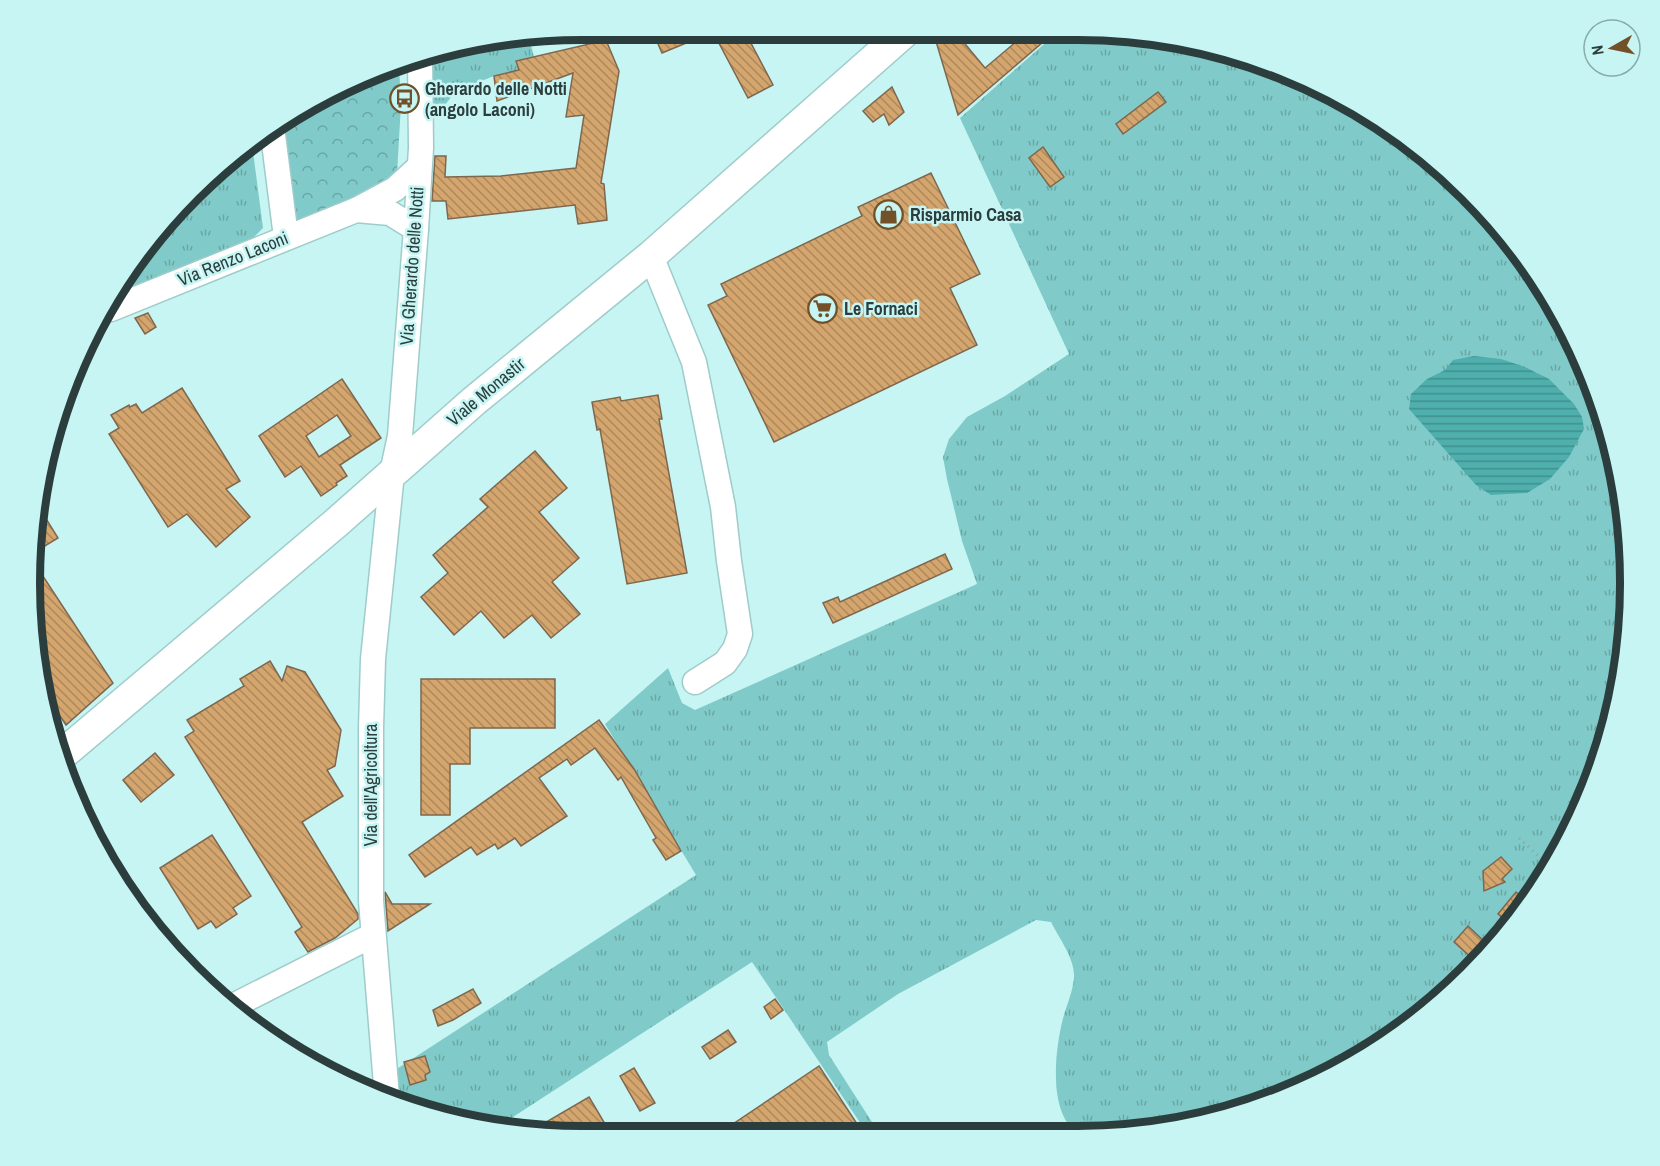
<svg xmlns="http://www.w3.org/2000/svg" width="1660" height="1166" font-family="'Archivo Narrow',sans-serif">
  <style>
    .grass { fill: url(#grass-tufts) }
    .park { fill: url(#park-crowns) }
    .water { fill: url(#water-rules) }
    .building { fill: url(#building-back-hatch); stroke: #7e674e; stroke-width: 1.5; fill-rule: evenodd }
    .lines { fill: none; stroke-linecap: round; stroke-linejoin: round }
    .minor-casing { stroke: #9eccca; stroke-width: 27 }
    .major-casing { stroke: #9eccca; stroke-width: 33 }
    .path { stroke: #89adab; stroke-width: 3; stroke-dasharray: 1.5 4.5; stroke-linecap: butt }
    .minor { stroke: #fff; stroke-width: 24 }
    .major { stroke: #fff; stroke-width: 30 }
    .labels { text-anchor: middle; stroke-width: 5; stroke-linejoin: round; paint-order: stroke }
    .poi-label { font-size: 18px; font-weight: bold; fill: #2b3e3d; stroke: #c6f5f3; text-anchor: start }
    .street-label { font-size: 18px; fill: #2b3e3d; stroke: #c6f5f3 }
    .rim { fill: none; stroke: #2b3e3d; stroke-width: 8 }
  </style>
  <defs>
    <pattern id="grass-tufts" width="24" height="20" patternUnits="userSpaceOnUse" patternTransform="scale(1.5)"><rect width="24" height="20" fill="#80cbc9"/><path d="M3 7l-1-3M5 7V3M7 7l1-3M15 17l-1-3M17 17v-4M19 17l1-3" fill="none" stroke="#69a6a4"/></pattern>
    <pattern id="park-crowns" width="20" height="18" patternUnits="userSpaceOnUse" patternTransform="scale(1.5)"><rect width="20" height="18" fill="#80cbc9"/><path d="M2 6a3 3 0 1 1 6 0M12 15a3 3 0 1 1 6 0" fill="none" stroke="#69a6a4"/></pattern>
    <pattern id="water-rules" width="6" height="5" patternUnits="userSpaceOnUse" patternTransform="scale(1.5)"><rect width="6" height="5" fill="#4eafad"/><path d="M0 2.5h6" fill="none" stroke="#41908e"/></pattern>
    <pattern id="building-back-hatch" width="6" height="6" patternUnits="userSpaceOnUse" patternTransform="scale(1.5)"><rect width="6" height="6" fill="#d5a56e"/><path d="M-1 5l2 2M0 0l6 6M5-1l2 2" fill="none" stroke="#ad885c"/></pattern>
  </defs>
  <rect width="100%" height="100%" fill="#c6f5f3"/>
  <g class="grass">
    <path d="M1060 30 1185 41 1353 104 1493 218 1556 306 1601 405 1625 510 1629 619 1611 726 1573 827 1516 919 1442 999 1321 1079 1150 1131 1076 1132C1049 1112 1055 1055 1061 1027 1064 1010 1073 994 1074 977 1075 959 1059 938 1051 922L1036 920 898 994 827 1042 829 1055 879 1133H867L752 962 513 1117 495 1126 440 1117 393 1099 389 1074 696 875 605 724 668 668 682 703 695 710 977 584 962 541 947 479 943 457 949 439 967 417 1005 396 1069 354 960 118Z"/>
    <path d="M529 37 534 57 516 61 519 70 494 76 456 91 444 106 431 107 432 52 440 49Z"/>
    <path d="M252 144 263 228 253 238 163 277 122 291 167 219Z"/>
  </g>
  <path class="park" d="M399 67 401 104 397 174 392 181 294 224 280 121Z"/>
  <path class="water" d="M1474 356 1501 359 1525 367 1549 379 1574 404 1582 417 1584 429 1569 457 1550 479 1527 493 1491 495 1476 485 1409 409 1411 394 1427 379 1445 370 1453 360Z"/>
  <g class="building">
    <path d="M652 30H744L773 85 748 98 713 32 662 53Z"/>
    <path d="M945 30H971L961 39 985 68 1030 30H1057L958 115 935 38Z"/>
    <path d="M606 40 619 71 601 183 604 184 607 220 578 224 575 205 448 219 446 201H432L435 156H446L445 177 501 176 576 168 584 115 566 117 573 73 497 101 494 76 519 70 516 61Z"/>
    <path d="M892 87 904 112 889 125 884 114 873 122 863 111Z"/>
    <path d="M1158 92 1166 102 1123 134 1116 124Z"/>
    <path d="M1043 147 1064 177 1050 187 1029 158Z"/>
    <path d="M931 173 980 274 950 288 977 345 774 442 708 305 727 296 721 284 862 216 858 207Z"/>
    <path d="M148 313 156 327 145 334 135 318Z"/>
    <path d="M342 379 381 438 340 465 347 476 336 483 337 485 321 496 301 466 285 477 259 436ZM337 415 351 436 319 457 306 436Z"/>
    <path d="M182 388 240 481 226 489 250 517 216 547 187 514 168 527 109 434 119 428 111 415 129 405 130 407 136 404 142 413Z"/>
    <path d="M658 395 662 419H659L687 573 627 584 600 429 597 430 592 402 620 397 621 401Z"/>
    <path d="M535 451 567 488 539 512 579 558 552 582 580 614 551 638 532 615 504 638 481 611 454 635 421 597 448 573 433 555 488 507 480 499Z"/>
    <path d="M37 504 58 538 35 552V510Z"/>
    <path d="M945 554 952 569 833 623 823 603 838 597 840 602Z"/>
    <path d="M35 564 113 683 66 725 47 696 35 656Z"/>
    <path d="M270 661 282 681 287 666 305 672 341 730 335 766 327 770 343 796 302 822 358 914V919L335 938 308 952 295 932 302 927 185 737 194 731 187 720 244 686 240 679Z"/>
    <path d="M421 679H555V728H470V764H450V815H421Z"/>
    <path d="M599 720 634 769 681 851 666 860 653 840 656 838 621 777 618 780 595 748 571 765 567 759 539 778 567 816 521 846 515 838 498 849 495 844 477 855 471 847 425 877 409 855Z"/>
    <path d="M155 753 174 775 141 802 123 780Z"/>
    <path d="M212 835 251 896 233 908 237 914 216 928 211 921 198 929 160 868Z"/>
    <path d="M1501 857 1512 869 1502 879 1505 882 1484 891 1483 871Z"/>
    <path d="M385 892 392 904H430L388 931Z"/>
    <path d="M1516 892 1527 901 1511 925 1498 914Z"/>
    <path d="M1468 926 1489 946 1475 961 1454 942Z"/>
    <path d="M473 989 481 1003 453 1020 438 1026 433 1010Z"/>
    <path d="M775 999 783 1010 771 1019 764 1007Z"/>
    <path d="M728 1030 736 1042 710 1059 702 1047Z"/>
    <path d="M425 1056 430 1072 425 1075 426 1080 410 1085 404 1062Z"/>
    <path d="M819 1066 863 1133 718 1134Z"/>
    <path d="M634 1068 655 1103 640 1111 620 1076Z"/>
    <path d="M589 1097 611 1134 547 1135 529 1132Z"/>
  </g>
  <g class="lines">
    <defs>
      <g id="minor">
        <path d="M272 127 286 237"/>
        <path d="M356 210 390 213 416 229"/>
        <path d="M651 256 694 362 723 507 729 561 740 634 735 649 725 663 695 682"/>
        <path d="M111 309 356 210 395 189 419 167"/>
        <path d="M231 1007 373 935"/>
        <path d="M387 1097 371 901V728L373 659 392 473 400 436 416 229 421 148 420 58"/>
      </g>
      <path id="major" d="M64 753 336 523 474 401 651 256 907 30"/>
    </defs>
    <use href="#minor" class="minor-casing"/>
    <use href="#major" class="major-casing"/>
    <path class="path" d="M1519 838 1549 866"/>
    <use href="#minor" class="minor"/>
    <use href="#major" class="major"/>
  </g>
  <defs>
    <symbol id="bus-ring" viewBox="-11 -11 22 22"><circle r="9.5" fill="#c6f5f3" stroke="#725028" stroke-width="1.5"/><path d="M-5-6H5V4H4V6H2V4H-2V6H-4V4H-5ZM-3.5-4V0h7V-4ZM-3.5 1.2v1.5H-2V1.2ZM2 1.2v1.5H3.5V1.2Z" fill="#725028"/></symbol>
    <symbol id="shop-ring" viewBox="-11 -11 22 22"><circle r="9.5" fill="#c6f5f3" stroke="#725028" stroke-width="1.5"/><path d="M-5-2.5h2.3a2.7 3.5 0 0 1 5.4 0H5L5.5 6h-11ZM-1.5-2.5h3a1.5 2.3 0 0 0-3 0Z" fill="#725028"/></symbol>
    <symbol id="supermarket-ring" viewBox="-11 -11 22 22"><circle r="9.5" fill="#c6f5f3" stroke="#725028" stroke-width="1.5"/><path d="M-6-5.5h2.5l.6 2H6L4.5 2H-2.5L-4.4-4H-6ZM-1.5 3.2a1.3 1.3 0 1 0 .1 0ZM3 3.2a1.3 1.3 0 1 0 .1 0Z" fill="#725028"/></symbol>
  </defs>
  <g fill-rule="evenodd">
    <use href="#bus-ring" x="388" y="82" width="33" height="33"/>
    <use href="#shop-ring" x="872" y="198" width="33" height="33"/>
    <use href="#supermarket-ring" x="806" y="292" width="33" height="33"/>
  </g>
  <g class="labels">
    <g class="poi-label">
      <text x="425" y="95">Gherardo delle Notti<tspan x="425" dy="21">(angolo Laconi)</tspan></text>
      <text x="910" y="221">Risparmio Casa</text>
      <text x="844" y="315">Le Fornaci</text>
    </g>
    <g class="street-label">
      <text transform="translate(233 259) rotate(-22)" y="6">Via Renzo Laconi</text>
      <text transform="translate(412 266) rotate(-86)" y="6">Via Gherardo delle Notti</text>
      <text transform="translate(486 392) rotate(-40)" y="6">Viale Monastir</text>
      <text transform="translate(371 785) rotate(-90)" y="6">Via dell'Agricoltura</text>
    </g>
  </g>
  <path d="M0 0H1660V1166H0ZM582 40H1078A542 542 0 0 1 1620 582V584A542 542 0 0 1 1078 1126H582A542 542 0 0 1 40 584V582A542 542 0 0 1 582 40Z" fill="#c6f5f3" fill-rule="evenodd"/>
  <path class="rim" d="M582 40H1078A542 542 0 0 1 1620 582V584A542 542 0 0 1 1078 1126H582A542 542 0 0 1 40 584V582A542 542 0 0 1 582 40Z"/>
  <g transform="translate(1612 48) rotate(261)"><circle r="28" fill="#c6f5f3" stroke="#88acaa" stroke-width="1.5"/>
  <path d="M0-4.5L10 22L0 15L-10 22Z" fill="#725028"/>
  <text y="-9" font-size="16" font-weight="bold" text-anchor="middle" fill="#2b3e3d">N</text>
  </g>
</svg>
